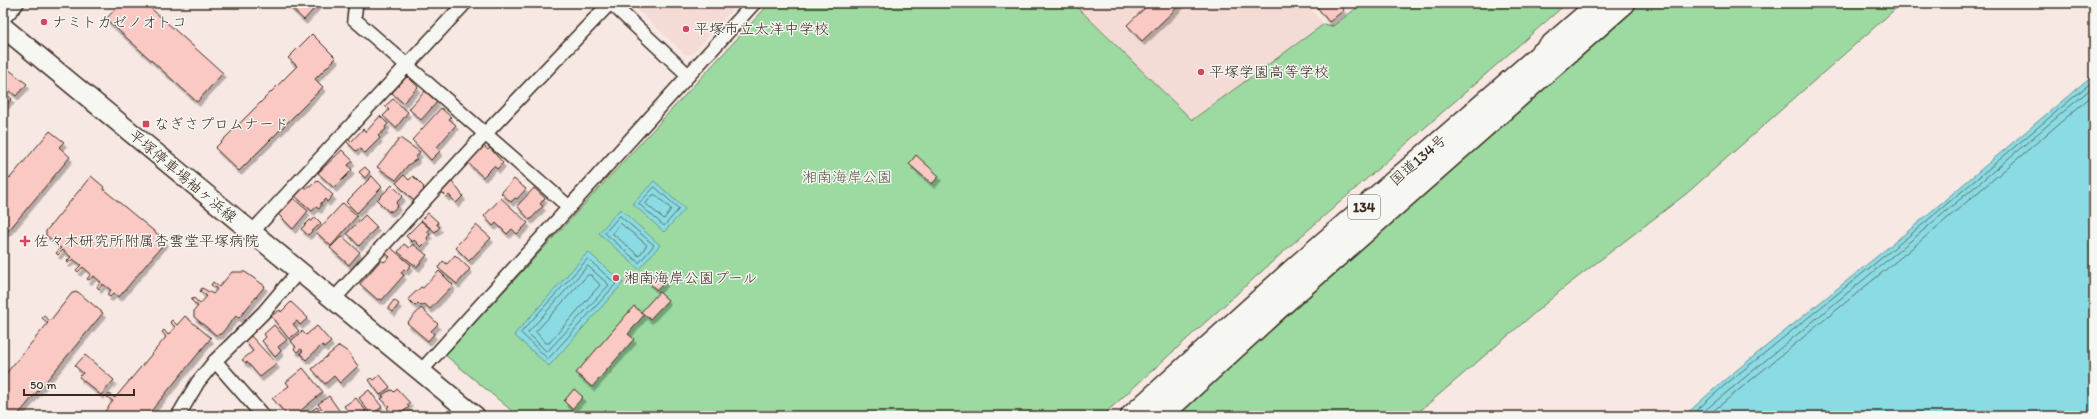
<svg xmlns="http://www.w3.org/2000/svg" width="2097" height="419" font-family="Itim,'Klee One',sans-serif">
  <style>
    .built { fill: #f4dbd6 }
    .green { fill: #9cdaa1; stroke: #6c8260 }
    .water { fill: #8adbe3; stroke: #6a9494 }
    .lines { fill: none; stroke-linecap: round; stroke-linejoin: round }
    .shore { stroke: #5b716d; stroke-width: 1 }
    .building { fill: #fac9c4; stroke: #3b2a1e; filter: url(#shadow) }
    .minor-casing { stroke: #3b2a1e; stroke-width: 16 }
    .tertiary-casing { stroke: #3b2a1e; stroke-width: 20 }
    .secondary-casing { stroke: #3b2a1e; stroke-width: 22 }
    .trunk-casing { stroke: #3b2a1e; stroke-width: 25 }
    .minor { stroke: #f6f6f2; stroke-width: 13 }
    .tertiary { stroke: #f6f6f2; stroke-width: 17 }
    .secondary { stroke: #f6f6f2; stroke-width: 19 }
    .trunk { stroke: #f6f6f2; stroke-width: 22 }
    .poi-dot { fill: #d1495b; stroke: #f6f6f2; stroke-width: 1.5 }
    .labels { text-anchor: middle; stroke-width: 3; stroke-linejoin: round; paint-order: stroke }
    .shield { fill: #f6f6f2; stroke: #73675e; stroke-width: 1 }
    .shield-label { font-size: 14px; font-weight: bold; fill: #3b2a1e }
    .poi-label { font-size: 15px; fill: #3b2a1e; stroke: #f6f6f2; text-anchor: start }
    .street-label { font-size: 15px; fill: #3b2a1e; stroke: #f6f6f2 }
    .park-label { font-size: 15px; fill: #53563f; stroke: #f6f6f2 }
  </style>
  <defs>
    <filter id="shadow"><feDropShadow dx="2.5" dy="4.5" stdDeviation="0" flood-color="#0004"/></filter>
  </defs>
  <rect width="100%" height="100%" fill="#f7e8e4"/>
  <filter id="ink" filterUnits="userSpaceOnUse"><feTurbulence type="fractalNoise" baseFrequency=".025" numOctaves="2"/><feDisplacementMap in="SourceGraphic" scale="8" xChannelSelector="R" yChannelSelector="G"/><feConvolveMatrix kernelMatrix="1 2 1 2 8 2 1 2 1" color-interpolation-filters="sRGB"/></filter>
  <g filter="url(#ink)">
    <g class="built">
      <path d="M630 3H738L692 54H685Z"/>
      <path d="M1073 3H1305L1324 24 1192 121Z"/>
    </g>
    <g class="green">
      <path d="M770 3H1073L1192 120 1324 24 1333 26 1363 3H1567L1282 253 1102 416H518L445 355Z"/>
      <path d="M1638 3H1902L1686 194 1565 287 1414 416H1166Z"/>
    </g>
    <g class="water">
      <path d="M2094 74V416H1684L1722 382 1907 232Z"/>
      <path d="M654 181 685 209 664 232 633 204Z"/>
      <path d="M620 209 660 245 639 269 599 233Z"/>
      <path d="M588 252 623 283 549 366 514 335Z"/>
    </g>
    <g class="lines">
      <g class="shore">
        <path d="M655 187 679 209 664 226 639 204Z"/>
        <path d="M653 195H656L671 209 664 219 646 204Z"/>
        <path d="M620 216 654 245 639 263 605 233Z"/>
        <path d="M620 223 647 245 639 256 613 234Z"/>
        <path d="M588 259 616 284 548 359 521 333Z"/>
        <path d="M588 266 609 285 547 352 528 333Z"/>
        <path d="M588 275H591L600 285 549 343H546L536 332Z"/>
        <path d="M1690 416 1725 385 1910 235 2094 80"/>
        <path d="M1698 416 1913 239 2094 86"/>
        <path d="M1707 416 1917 244 2094 94"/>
      </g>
    </g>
    <g class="building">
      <path d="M121 3H145L223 73 197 102 106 19Z"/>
      <path d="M286 3H319L304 20Z"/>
      <path d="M1150 3H1182L1142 41 1127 25Z"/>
      <path d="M1322 3H1338L1344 10 1329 22 1317 7Z"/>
      <path d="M312 34 336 58 315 79 323 87 239 171 215 148 297 66 288 58Z"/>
      <path d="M3 65 27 84 16 96 3 85Z"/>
      <path d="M407 76 418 87 403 103 392 93Z"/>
      <path d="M3 91 12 99 3 107Z"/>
      <path d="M425 91 437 102 421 120 409 109Z"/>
      <path d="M393 99 408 112 396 128 383 116 389 110 385 106Z"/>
      <path d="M441 108 451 117 449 119 456 125 437 147 440 151 431 160 412 140Z"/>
      <path d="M380 116 388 124 385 127 386 129 378 136 380 138 365 153 359 148 356 151 346 141 348 139 351 142 363 129 366 132Z"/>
      <path d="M50 131 64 142 59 147 70 157 9 230 3 234V172L10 178Z"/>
      <path d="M400 138 420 152 416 157 417 159 408 165 396 180 377 167Z"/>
      <path d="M483 145 488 150 490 148 503 163 497 169 494 166 483 177 468 163Z"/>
      <path d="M342 150 353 161 348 165 352 170 334 188 318 173Z"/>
      <path d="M916 155 939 176 932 184 909 164Z"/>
      <path d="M365 167 370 172 365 178 359 172Z"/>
      <path d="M404 175 409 180 413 176 424 187 423 188 425 191 414 201 396 183Z"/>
      <path d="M91 176 104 187 103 189 166 241 119 297 114 293 110 297 107 295 111 290 103 284 99 289 97 287 101 282 94 276 89 280 87 279 91 274 83 267 78 272 76 270 81 265 73 259 68 263 66 262 71 257 63 250 58 255 56 253 61 248 46 235V231Z"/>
      <path d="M372 176 382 187 357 213 346 202Z"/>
      <path d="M514 179 526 189 517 199 515 198 511 202 501 193Z"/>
      <path d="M317 180 333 195 327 202 325 199 321 203V206L319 209 316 207 312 211 295 196 303 188 305 190 308 186 310 187Z"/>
      <path d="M452 181 463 196 456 203 449 195 447 197 442 192Z"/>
      <path d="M392 185 403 196 396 203 398 206 391 212 390 210 389 212 377 200Z"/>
      <path d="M534 188 545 198 540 204 543 206 530 220 517 206Z"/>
      <path d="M293 198 308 211 293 229 278 214Z"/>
      <path d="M501 198 528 223 517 234 512 229 507 234 496 223 493 226 484 216Z"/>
      <path d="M343 203 357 216 331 246 316 232Z"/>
      <path d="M428 213 438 222 437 225 440 227 435 232 421 220Z"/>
      <path d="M365 215 377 227 359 246 347 233Z"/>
      <path d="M315 217 321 223 308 235 301 229 310 220 312 221Z"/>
      <path d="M421 221 430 229 427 232 430 234 427 238 428 240 421 247 414 240 412 242 406 236Z"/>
      <path d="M476 225 491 238 469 261 455 247Z"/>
      <path d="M342 236 360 252 349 265 330 248Z"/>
      <path d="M404 244 409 248 413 244 427 255 417 267 398 252Z"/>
      <path d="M389 246 411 265 406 271 404 269 401 273 404 275 382 300 380 299 378 300 360 284 381 260 384 262 390 257 384 252Z"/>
      <path d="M455 255 470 269 457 284 438 268 443 261 447 264Z"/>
      <path d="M439 271 453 285 430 309 425 304 421 306 418 303 415 306 408 299 421 287 423 288Z"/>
      <path d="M232 272H245L265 286 239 318 236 316 221 334 216 335 194 317V311L198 306 191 300 194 298 200 304 207 296 200 291 202 288 213 294 217 289 211 285 213 282 219 287Z"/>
      <path d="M656 272 666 281 657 290 648 282Z"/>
      <path d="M78 292 103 313 17 416H3V377L48 323 42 318 44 316 50 321 72 293Z"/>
      <path d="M659 292 668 300 650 319 641 312Z"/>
      <path d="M394 300 399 304 393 312 388 308Z"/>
      <path d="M291 302 308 318 300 325 297 321 293 324 299 331 289 339 271 316 280 310 281 312Z"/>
      <path d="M634 306 644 315 628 334 634 339 592 387 576 373Z"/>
      <path d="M421 308 438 324 431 331 434 334 428 341 407 323Z"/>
      <path d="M185 316 211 338 147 416H101L113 401 107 397 109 394 115 398 166 337 162 332 164 330 168 335 175 327 170 322 172 320 177 325Z"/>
      <path d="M274 325 287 340 278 347 281 351 275 357 262 341 266 337 264 334Z"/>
      <path d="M317 326 331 342 325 347 322 345 306 360 300 353 303 351 301 349 297 352 294 349 296 347 291 341 302 331 306 335Z"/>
      <path d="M251 336 277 364 260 377 247 362 246 363 242 360 253 351 245 341Z"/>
      <path d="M339 346 348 352 358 366 340 383 334 376 325 384 312 369Z"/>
      <path d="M85 355 114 380 101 395 79 377 83 373 75 366Z"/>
      <path d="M303 368 323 392 294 416H288L272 398 289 386 286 382Z"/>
      <path d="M380 375 390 387 380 395 369 380 372 378 374 380Z"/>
      <path d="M397 389 410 403 407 405 409 407 403 412 401 410 394 416 387 408 389 406 381 399 384 397 382 396 387 392 392 390 394 392Z"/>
      <path d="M574 389 583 397 572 409 564 401Z"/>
      <path d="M369 390 382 407 371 415 359 398Z"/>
      <path d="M329 396 343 416H327L318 404Z"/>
      <path d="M356 398 366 411 358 416H351L344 406Z"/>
      <path d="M317 407 323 416H307L306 414Z"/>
    </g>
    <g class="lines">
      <defs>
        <g id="minor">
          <path d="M356 3 354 19 569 207"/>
          <path d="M611 3 688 75"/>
          <path d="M251 233 465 3"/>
          <path d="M333 300 485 134 610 3"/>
          <path d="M215 361 263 416"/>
          <path d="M421 371 754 3"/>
          <path d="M178 416 198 382 215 361 264 312 298 272"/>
        </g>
        <path id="tertiary" d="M3 16 15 3"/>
        <path id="secondary" d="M3 27 475 416"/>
        <g id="trunk">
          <path d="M1132 416 1300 264 1600 3"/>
          <path d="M1160 416 1278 308 1624 3"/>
        </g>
      </defs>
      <use href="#minor" class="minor-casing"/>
      <use href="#tertiary" class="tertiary-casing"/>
      <use href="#secondary" class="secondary-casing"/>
      <use href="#trunk" class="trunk-casing"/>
      <use href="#minor" class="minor"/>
      <use href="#tertiary" class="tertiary"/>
      <use href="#secondary" class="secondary"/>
      <use href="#trunk" class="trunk"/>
    </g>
  </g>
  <g class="poi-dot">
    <circle cx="44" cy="22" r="4"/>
    <circle cx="686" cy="29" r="4"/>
    <circle cx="1201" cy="72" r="4"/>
    <rect x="142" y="120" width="8" height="8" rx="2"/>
    <path d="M23 235h4v4h4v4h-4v4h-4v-4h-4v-4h4z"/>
    <circle cx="616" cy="278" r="4"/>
  </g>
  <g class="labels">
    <rect class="shield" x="1348" y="195" width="32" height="24" rx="3"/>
    <g class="shield-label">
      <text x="1364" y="212">134</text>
    </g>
    <g class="poi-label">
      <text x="52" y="27">ナミトカゼノオトコ</text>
      <text x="694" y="34">平塚市立太洋中学校</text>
      <text x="1209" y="77">平塚学園高等学校</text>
      <text x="154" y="129">なぎさプロムナード</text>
      <text x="34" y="246">佐々木研究所附属杏雲堂平塚病院</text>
      <text x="624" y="283">湘南海岸公園プール</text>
    </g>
    <g class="street-label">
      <text transform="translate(1418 160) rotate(-41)" y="5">国道134号</text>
      <text transform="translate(183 176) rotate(40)" y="5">平塚停車場袖ヶ浜線</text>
    </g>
    <g class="park-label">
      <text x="847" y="182">湘南海岸公園</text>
    </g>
  </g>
  <rect width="2097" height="419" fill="none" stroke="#f6f6f2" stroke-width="16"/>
  <rect x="8" y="8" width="2081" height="403" fill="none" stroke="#3b2a1e" stroke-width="1.5" filter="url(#ink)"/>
  <path d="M24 389v6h110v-6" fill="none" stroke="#3b2a1e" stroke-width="2"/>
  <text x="30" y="389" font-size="12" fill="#3b2a1e" stroke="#f6f6f2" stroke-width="3" paint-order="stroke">50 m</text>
</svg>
